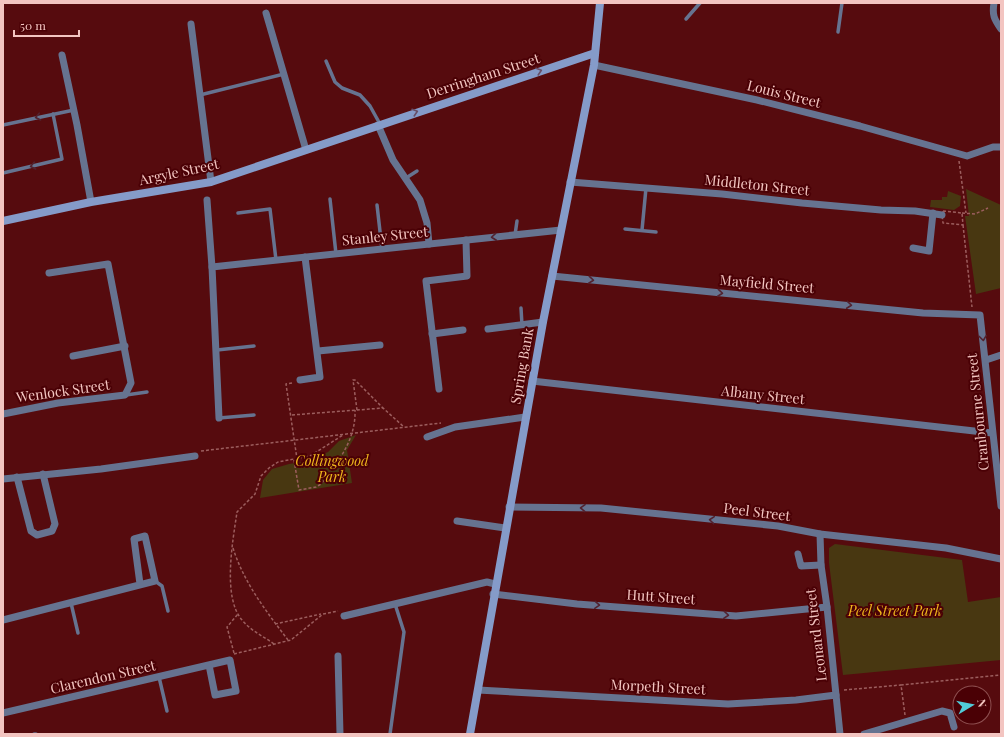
<svg xmlns="http://www.w3.org/2000/svg" width="1004" height="737" font-family="'Playfair Display',serif">
  <style>
    .green { fill: #483711 }
    .lines { fill: none; stroke-linecap: round; stroke-linejoin: round }
    .path { stroke: #9c5e5e; stroke-width: 1.5; stroke-dasharray: 3 2; stroke-linecap: butt }
    .lane { stroke: #667390; stroke-width: 3.5 }
    .street { stroke: #667390; stroke-width: 7 }
    .secondary { stroke: #859bc9; stroke-width: 8 }
    .oneway { stroke: #684e67 }
    .oneway2 { stroke: #52222f }
    .labels { text-anchor: middle; stroke-width: 4; stroke-linejoin: round; paint-order: stroke }
    .street-label { font-size: 14px; fill: #f3c5c1; stroke: #4a0005 }
    .park-label { font-size: 14px; font-style: italic; fill: #eeb51c; stroke: #4a0005 }
  </style>
  <rect width="100%" height="100%" fill="#560b0e"/>
  <g class="green">
    <path d="M966 189 1001 205V288L976 294 965 216H969Z"/>
    <path d="M948 191 961 196 960 206 954 210 930 207 931 200H942V197H947Z"/>
    <path d="M356 435 347 450 352 483 260 498 263 480 272 469 289 464 307 461 328 452 339 441Z"/>
    <path d="M835 544 962 560 968 602 1001 597V660L843 675 829 563V548Z"/>
  </g>
  <g class="lines">
    <g class="path">
      <path d="M959 161 966 213"/>
      <path d="M943 211 962 213 963 225 943 223 942 215Z"/>
      <path d="M962 213 975 214 988 208"/>
      <path d="M963 225 972 307"/>
      <path d="M292 383 286 384 297 459"/>
      <path d="M357 410 353 380H355L383 408"/>
      <path d="M292 415 383 408 404 427"/>
      <path d="M201 451 441 423"/>
      <path d="M294 460 299 490 316 487 321 484C338 462 356 440 355 410"/>
      <path d="M233 548C244 583 266 611 288 640"/>
      <path d="M275 624 321 614"/>
      <path d="M274 644C263 636 251 631 242 620 222 597 233 540 237 512L255 494 261 476 269 468 278 462 310 456 343 435"/>
      <path d="M234 653 227 627 238 614"/>
      <path d="M234 654 291 640 323 614 338 611"/>
      <path d="M844 690 901 685"/>
      <path d="M905 715 901 685 1001 675"/>
    </g>
    <g class="lane">
      <path d="M686 19 700 3"/>
      <path d="M838 32 842 3"/>
      <path d="M326 61 335 82 342 88 360 95 370 106 380 124"/>
      <path d="M200 95 284 74"/>
      <path d="M3 125 74 110"/>
      <path d="M3 173 62 159 53 114"/>
      <path d="M406 178 417 171"/>
      <path d="M330 199 336 254"/>
      <path d="M377 205 382 249"/>
      <path d="M238 213 270 209 276 260"/>
      <path d="M625 229 656 232"/>
      <path d="M642 230 646 188"/>
      <path d="M515 235 517 221"/>
      <path d="M521 308 522 325"/>
      <path d="M217 350 254 346"/>
      <path d="M126 395 147 392"/>
      <path d="M219 418 254 415"/>
      <path d="M155 581 162 586 168 611"/>
      <path d="M71 603 78 633"/>
      <path d="M159 677 167 711"/>
      <path d="M34 734H36"/>
      <path d="M390 734 404 632 395 604"/>
    </g>
    <g class="street">
      <path d="M994 3C992 15 994 19 1001 29"/>
      <path d="M266 13 306 150"/>
      <path d="M191 24 211 182"/>
      <path d="M62 55 77 125 91 202"/>
      <path d="M594 65 757 100 860 126 967 156 993 147H1001"/>
      <path d="M378 125 393 160 420 200 427 223 429 244"/>
      <path d="M570 182 722 194 802 203 881 210 915 211 942 215"/>
      <path d="M207 200 212 267"/>
      <path d="M913 248 929 251 933 213"/>
      <path d="M552 276 923 313 980 315 1001 506"/>
      <path d="M488 329 543 322"/>
      <path d="M432 334 463 330"/>
      <path d="M318 351 380 345"/>
      <path d="M73 356 125 346"/>
      <path d="M986 360 1001 355"/>
      <path d="M300 380 320 377 305 257"/>
      <path d="M532 381 992 433"/>
      <path d="M439 389 426 281 467 276 466 240"/>
      <path d="M3 414 58 403 125 395 131 383 108 264 49 273"/>
      <path d="M219 418 212 267 561 230"/>
      <path d="M427 437 455 427 525 417"/>
      <path d="M17 477 31 531 37 535 52 531 55 524 43 474"/>
      <path d="M3 479 101 469 195 456"/>
      <path d="M509 507 601 508 778 526 820 534 946 548 1001 559"/>
      <path d="M457 521 505 528"/>
      <path d="M820 534 821 565 827 607 840 734"/>
      <path d="M798 554 801 566 821 565"/>
      <path d="M493 594 577 604 736 616 827 607"/>
      <path d="M344 616 487 582 495 584"/>
      <path d="M3 620 155 581 145 536 134 539 140 584"/>
      <path d="M338 656 340 734"/>
      <path d="M478 690 728 704 796 700 836 695"/>
      <path d="M3 713 230 660 236 691 215 695 209 665"/>
      <path d="M864 734 942 711 950 713 954 727"/>
    </g>
    <g class="secondary">
      <path d="M3 221 91 202 211 182 595 53"/>
      <path d="M470 734 543 322 594 65 600 3"/>
    </g>
  </g>
  <defs><path id="oneway-chevron" d="M-2-3.5L2.5 0L-2 3.5" fill="none" stroke-width="1.6" stroke-linecap="round" stroke-linejoin="round"/></defs>
  <g class="oneway">
    <use href="#oneway-chevron" transform="translate(539 71) rotate(-18)"/>
    <use href="#oneway-chevron" transform="translate(415 112) rotate(-18)"/>
  </g>
  <g class="oneway2">
    <use href="#oneway-chevron" transform="translate(38 117) rotate(168)"/>
    <use href="#oneway-chevron" transform="translate(33 166) rotate(167)"/>
    <use href="#oneway-chevron" transform="translate(494 237) rotate(174)"/>
    <use href="#oneway-chevron" transform="translate(591 280) rotate(6)"/>
    <use href="#oneway-chevron" transform="translate(720 293) rotate(6)"/>
    <use href="#oneway-chevron" transform="translate(849 305) rotate(6)"/>
    <use href="#oneway-chevron" transform="translate(983 338) rotate(83)"/>
    <use href="#oneway-chevron" transform="translate(583 508) rotate(-179)"/>
    <use href="#oneway-chevron" transform="translate(712 520) rotate(-175)"/>
    <use href="#oneway-chevron" transform="translate(597 605) rotate(4)"/>
    <use href="#oneway-chevron" transform="translate(726 615) rotate(5)"/>
  </g>
  <g class="labels">
    <g class="street-label">
      <text transform="translate(483 76) rotate(-18)" y="5">Derringham Street</text>
      <text transform="translate(784 94) rotate(14)" y="5">Louis Street</text>
      <text transform="translate(179 172) rotate(-12)" y="5">Argyle Street</text>
      <text transform="translate(757 185) rotate(6)" y="5">Middleton Street</text>
      <text transform="translate(385 236) rotate(-6)" y="5">Stanley Street</text>
      <text transform="translate(767 284) rotate(5)" y="5">Mayfield Street</text>
      <text transform="translate(522 366) rotate(-80)" y="5">Spring Bank</text>
      <text transform="translate(63 391) rotate(-8)" y="5">Wenlock Street</text>
      <text transform="translate(763 395) rotate(6)" y="5">Albany Street</text>
      <text transform="translate(978 412) rotate(-96)" y="5">Cranbourne Street</text>
      <text transform="translate(757 512) rotate(7)" y="5">Peel Street</text>
      <text transform="translate(661 597) rotate(4)" y="5">Hutt Street</text>
      <text transform="translate(816 635) rotate(-97)" y="5">Leonard Street</text>
      <text transform="translate(103 677) rotate(-13)" y="5">Clarendon Street</text>
      <text transform="translate(658 687) rotate(3)" y="5">Morpeth Street</text>
    </g>
    <g class="park-label">
      <text x="332" y="466">Collingwood<tspan x="332" dy="16">Park</tspan></text>
      <text x="895" y="616">Peel Street Park</text>
    </g>
  </g>
  <rect width="1004" height="737" fill="none" stroke="#f3c5c1" stroke-width="8"/>
  <g transform="translate(972 705) rotate(80)"><circle r="19" fill="#4a0005" stroke="#8e4f50"/>
  <path d="M0-3L7 15L0 10L-7 15Z" fill="#52cbd8"/>
  <text y="-6" font-size="11" font-weight="bold" text-anchor="middle" fill="#f3c5c1">N</text>
  </g>
  <path d="M14 30v6h65v-6" fill="none" stroke="#f3c5c1" stroke-width="2"/>
  <text x="20" y="30" font-size="12" fill="#f3c5c1" stroke="#4a0005" stroke-width="3" paint-order="stroke">50 m</text>
</svg>
